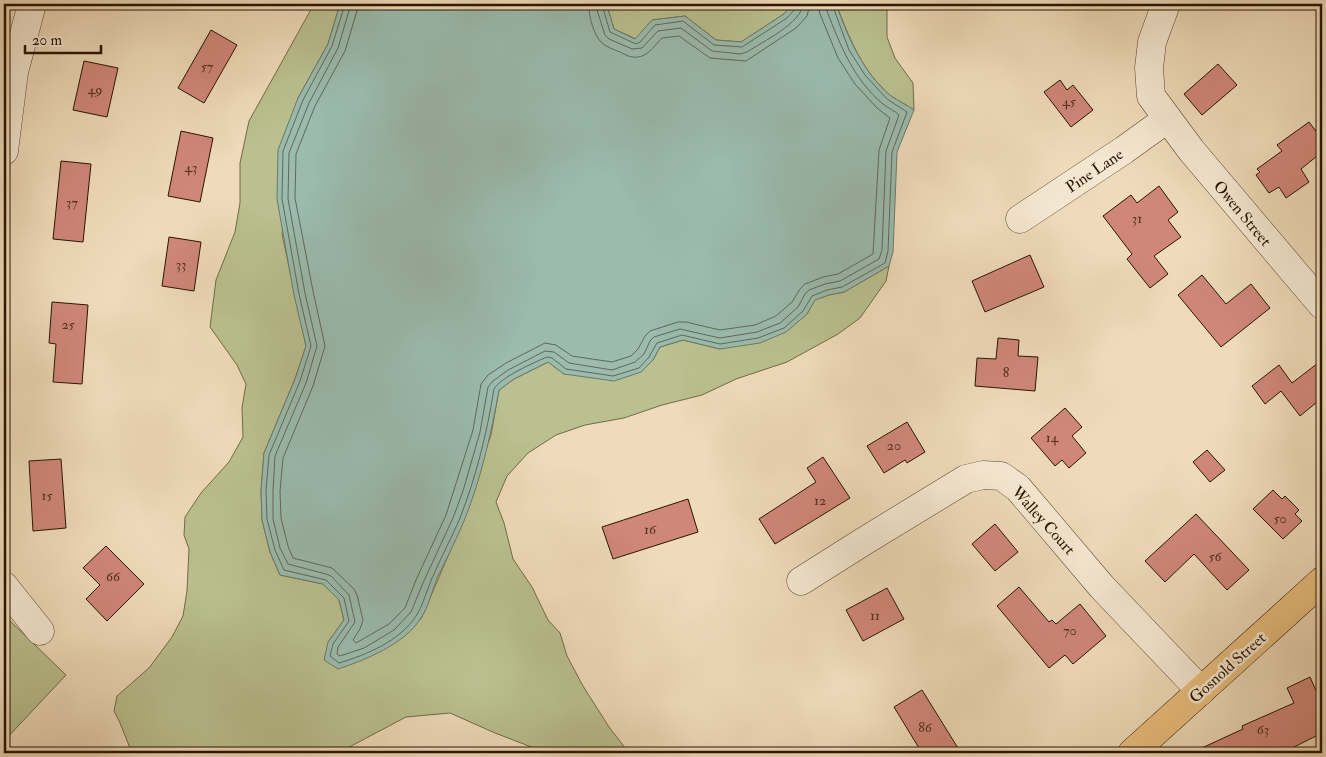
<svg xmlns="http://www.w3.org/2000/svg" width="1326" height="757" font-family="'IM FELL Double Pica',serif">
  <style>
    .green { fill: #bac08f; stroke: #716a48 }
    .water { fill: #9abbae; stroke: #6c7968 }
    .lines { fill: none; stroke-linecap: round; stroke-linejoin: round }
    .shore { stroke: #616857; stroke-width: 1 }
    .building { fill: #d08779; stroke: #281500 }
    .minor-casing { stroke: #5a462e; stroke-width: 29 }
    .major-casing { stroke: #281500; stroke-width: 29 }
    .minor { stroke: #f5e8d2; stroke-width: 28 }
    .major { stroke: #e8be7d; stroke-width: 28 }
    .labels { text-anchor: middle; stroke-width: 5; stroke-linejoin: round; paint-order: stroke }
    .number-label { font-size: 14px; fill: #52321e }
    .street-label { font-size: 16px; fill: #281500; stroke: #f5e8d2 }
  </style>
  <rect width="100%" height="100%" fill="#efdbba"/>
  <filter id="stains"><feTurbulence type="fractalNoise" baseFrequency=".004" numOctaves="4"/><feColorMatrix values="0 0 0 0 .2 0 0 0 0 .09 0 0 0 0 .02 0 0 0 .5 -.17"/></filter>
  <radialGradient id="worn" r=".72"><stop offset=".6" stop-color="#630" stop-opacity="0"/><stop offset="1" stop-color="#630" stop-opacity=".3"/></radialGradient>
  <g class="green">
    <path d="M314 4H340L328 44 298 98 282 234 306 346 295 379 264 453 261 491 262 520 270 552 280 575 323 584 339 600 344 620 328 642 421 619 448 556 491 435 499 390 514 379 548 362 564 374 653 360 660 347 683 340 720 349 807 314 814 300 829 295 844 292 889 266 886 281 860 318 838 334 787 362 736 379 702 395 662 405 624 418 585 425 556 435 528 453 507 476 496 502 504 523 513 559 532 587 548 620 560 633 567 656 583 686 609 727 629 753H538L534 748 495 733 450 713 406 717 338 753H132L120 723 114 711 117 696 149 668 172 637 183 616 187 591 189 549 184 535 185 517 201 493 229 462 243 437 242 408 246 384 237 365 210 327 216 280 235 232 240 203V163L249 121Z"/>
    <path d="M611 4H793L784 14 741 42 716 40 685 16 652 20 636 39 614 29 607 6Z"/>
    <path d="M836 4H887V37L895 58 913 83 914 110C907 105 898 101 891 96 862 72 849 37 836 4Z"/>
    <path d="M4 615 66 675 4 741Z"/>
  </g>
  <path class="water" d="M340 4H610L607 6 614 29 635 39 652 20 685 16 716 40 741 42 784 14 793 4H836C848 37 863 73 891 96 898 101 907 105 914 110L897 152 893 252 889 266 844 292 829 295 815 300 807 314 786 332 760 343 720 349 683 340 660 347 653 360 641 372 614 381 564 374 548 362 514 379 499 390C491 434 481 479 464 521 456 540 447 558 438 576 432 590 429 606 421 618 405 644 365 660 338 669L324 660 328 642 344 620 339 600 323 584 280 575 270 552 262 520 261 491 264 453 295 379 306 346 294 295 277 199 278 150 298 98 328 44Z"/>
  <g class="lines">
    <g class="shore">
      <path d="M345 4 332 46 303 100 283 151 282 199 299 294 311 346 300 381 269 455 266 490 267 519 275 550 284 570 326 580 344 598 349 621 333 644 330 656 339 663C366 655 400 641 416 616 423 606 428 586 434 574 442 555 452 537 460 518 476 477 487 433 494 389 501 377 533 363 547 357L552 358 566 369 613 376 639 368 649 357 657 343 682 335 720 344 758 338 784 328 803 311 812 296 827 290 842 287 885 263 888 251 892 152 907 112 887 99 865 75 849 50 832 4"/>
      <path d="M351 4 338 48 309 103 289 153 288 199 305 293 317 346 306 383 275 456 273 491V519L280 548 288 564 326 574 331 576 349 595 355 622 338 647 337 654 340 656 364 648 394 630 411 612 423 583 453 518 463 491 480 432 488 387 493 381 508 370 545 351 554 352 569 363 612 370 635 362 644 354 650 341 654 337 680 329 720 338 757 332 780 323 798 307 805 294 809 290 825 284 840 281 879 259 882 250 886 151 899 115C895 111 888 108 883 104 854 80 840 45 827 11L825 4"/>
      <path d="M359 4 345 51 315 106 296 154 295 198 313 291 325 346 313 386 283 458 280 491 281 518 288 546 293 558 332 568 354 589 357 595 363 620 360 629 353 640 356 643 389 624 405 608 416 580 446 515 473 430 481 384 488 375 506 363 545 343 556 345 572 356 612 362 631 356 638 349 645 336 650 331 678 322H686L720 330 755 325 776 316 792 302 800 289 805 284 823 277 838 274 873 254 879 150 890 118 877 108 855 84 838 58 820 14 818 4"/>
      <path d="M589 4C588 15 594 36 602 43 607 47 614 50 620 52 627 56 634 59 642 56 650 53 656 44 662 38L679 36 710 58 746 61 796 28 807 16 810 4"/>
      <path d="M597 4V10L605 35 609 39 632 49 642 48 658 31 681 28 712 51 740 54 747 52C762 42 802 23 803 4"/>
      <path d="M603 4V8L610 32 636 44 640 42 655 25 683 21 714 45 742 47 787 18 796 8V4"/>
    </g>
  </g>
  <g class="building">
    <path d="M211 30 237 45 204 103 178 88Z"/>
    <path d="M84 61 118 68 107 117 73 110Z"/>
    <path d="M1218 64 1237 85 1202 115 1184 94Z"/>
    <path d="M1060 80 1067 90 1073 85 1093 110 1071 127 1044 92Z"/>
    <path d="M1309 122 1322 139V152L1301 169 1309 182 1286 198 1279 187 1269 193 1256 175 1260 172 1257 169 1282 151 1277 145Z"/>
    <path d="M181 131 213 138 200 202 168 196Z"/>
    <path d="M61 161 91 164 83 242 53 239Z"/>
    <path d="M1159 186 1178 212 1168 220 1181 237 1154 256 1168 274 1150 288 1127 259 1132 254 1103 216 1131 195 1137 203Z"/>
    <path d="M169 237 201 242 194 291 162 286Z"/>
    <path d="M1030 255 1044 287 985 312 972 281Z"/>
    <path d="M1202 275 1226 304 1251 284 1270 308 1221 347 1178 295Z"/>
    <path d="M52 302 88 305 82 384 53 382 56 344 49 343Z"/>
    <path d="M998 338 1019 340 1018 356 1038 357 1035 391 975 386 977 358 996 359Z"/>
    <path d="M1322 360V398L1300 416 1281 391 1265 404 1252 386 1279 365 1292 383Z"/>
    <path d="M1065 408 1082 427 1072 436 1086 453 1069 468 1062 460 1055 466 1031 438Z"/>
    <path d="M907 422 925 452 907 463 905 460 884 473 867 446Z"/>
    <path d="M1207 450 1225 470 1210 482 1193 462Z"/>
    <path d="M823 457 850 498 775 544 759 519 816 482 807 468Z"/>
    <path d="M61 459 66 528 33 531 29 461Z"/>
    <path d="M1273 490 1282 499 1285 496 1299 510 1295 514 1302 521 1283 539 1253 509Z"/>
    <path d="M688 499 698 532 613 559 602 527Z"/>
    <path d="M1196 514 1249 570 1227 590 1194 554 1165 582 1145 561Z"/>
    <path d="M995 524 1018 552 995 571 972 544Z"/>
    <path d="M106 546 144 584 107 621 86 599 100 585 83 568Z"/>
    <path d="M1019 587 1049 622 1052 620 1056 624 1080 604 1106 636 1073 664 1065 655 1049 668 997 606Z"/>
    <path d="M887 588 904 619 863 641 846 610Z"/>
    <path d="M1310 677 1322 704V733L1292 748 1294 753H1191L1243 729 1242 726 1294 703 1287 688Z"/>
    <path d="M922 690 961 753H922L894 707Z"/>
  </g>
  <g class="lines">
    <defs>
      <g id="minor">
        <path d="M1166 4 1152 42 1149 68 1151 96 1191 150 1322 305"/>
        <path d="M4 151 14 72 32 4"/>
        <path d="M1020 219 1124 150 1167 119"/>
        <path d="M801 581 866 540 966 479 983 475 1001 476 1018 488 1102 587 1201 691"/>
        <path d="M4 586 40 631"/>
      </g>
      <path id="major" d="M1132 753 1322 581"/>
    </defs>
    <use href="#minor" class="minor-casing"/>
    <use href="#major" class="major-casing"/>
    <use href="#minor" class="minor"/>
    <use href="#major" class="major"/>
  </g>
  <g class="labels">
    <g class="number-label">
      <text x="207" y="71">57</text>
      <text x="95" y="94">49</text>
      <text x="1069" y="106">45</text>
      <text x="191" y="172">43</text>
      <text x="72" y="207">37</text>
      <text x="1137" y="223">31</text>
      <text x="181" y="269">33</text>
      <text x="68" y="329">25</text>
      <text x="1006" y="377">8</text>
      <text x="1052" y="442">14</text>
      <text x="894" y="450">20</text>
      <text x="47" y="500">15</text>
      <text x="820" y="505">12</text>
      <text x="1280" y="523">50</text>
      <text x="650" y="534">16</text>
      <text x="1215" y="561">56</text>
      <text x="113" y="581">66</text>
      <text x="875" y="620">11</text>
      <text x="1070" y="635">70</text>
      <text x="925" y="732">86</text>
      <text x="1263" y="734">63</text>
    </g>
    <g class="street-label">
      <text transform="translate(1094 170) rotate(-34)" y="6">Pine Lane</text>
      <text transform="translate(1243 213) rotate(50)" y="6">Owen Street</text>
      <text transform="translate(1044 520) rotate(48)" y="6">Walley Court</text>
      <text transform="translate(1227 667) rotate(-42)" y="6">Gosnold Street</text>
    </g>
  </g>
  <rect width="1326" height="757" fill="none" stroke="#efdbba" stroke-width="20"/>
  <rect x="5" y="5" width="1316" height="747" fill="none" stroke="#281500" stroke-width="2.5"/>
  <rect x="10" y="10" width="1306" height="737" fill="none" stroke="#281500"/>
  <path d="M25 45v8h76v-8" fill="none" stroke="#281500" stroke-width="2.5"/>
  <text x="32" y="45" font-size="15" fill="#281500" stroke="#f5e8d2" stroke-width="4" paint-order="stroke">20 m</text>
  <rect width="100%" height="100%" filter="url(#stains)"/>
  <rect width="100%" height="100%" fill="url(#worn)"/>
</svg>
